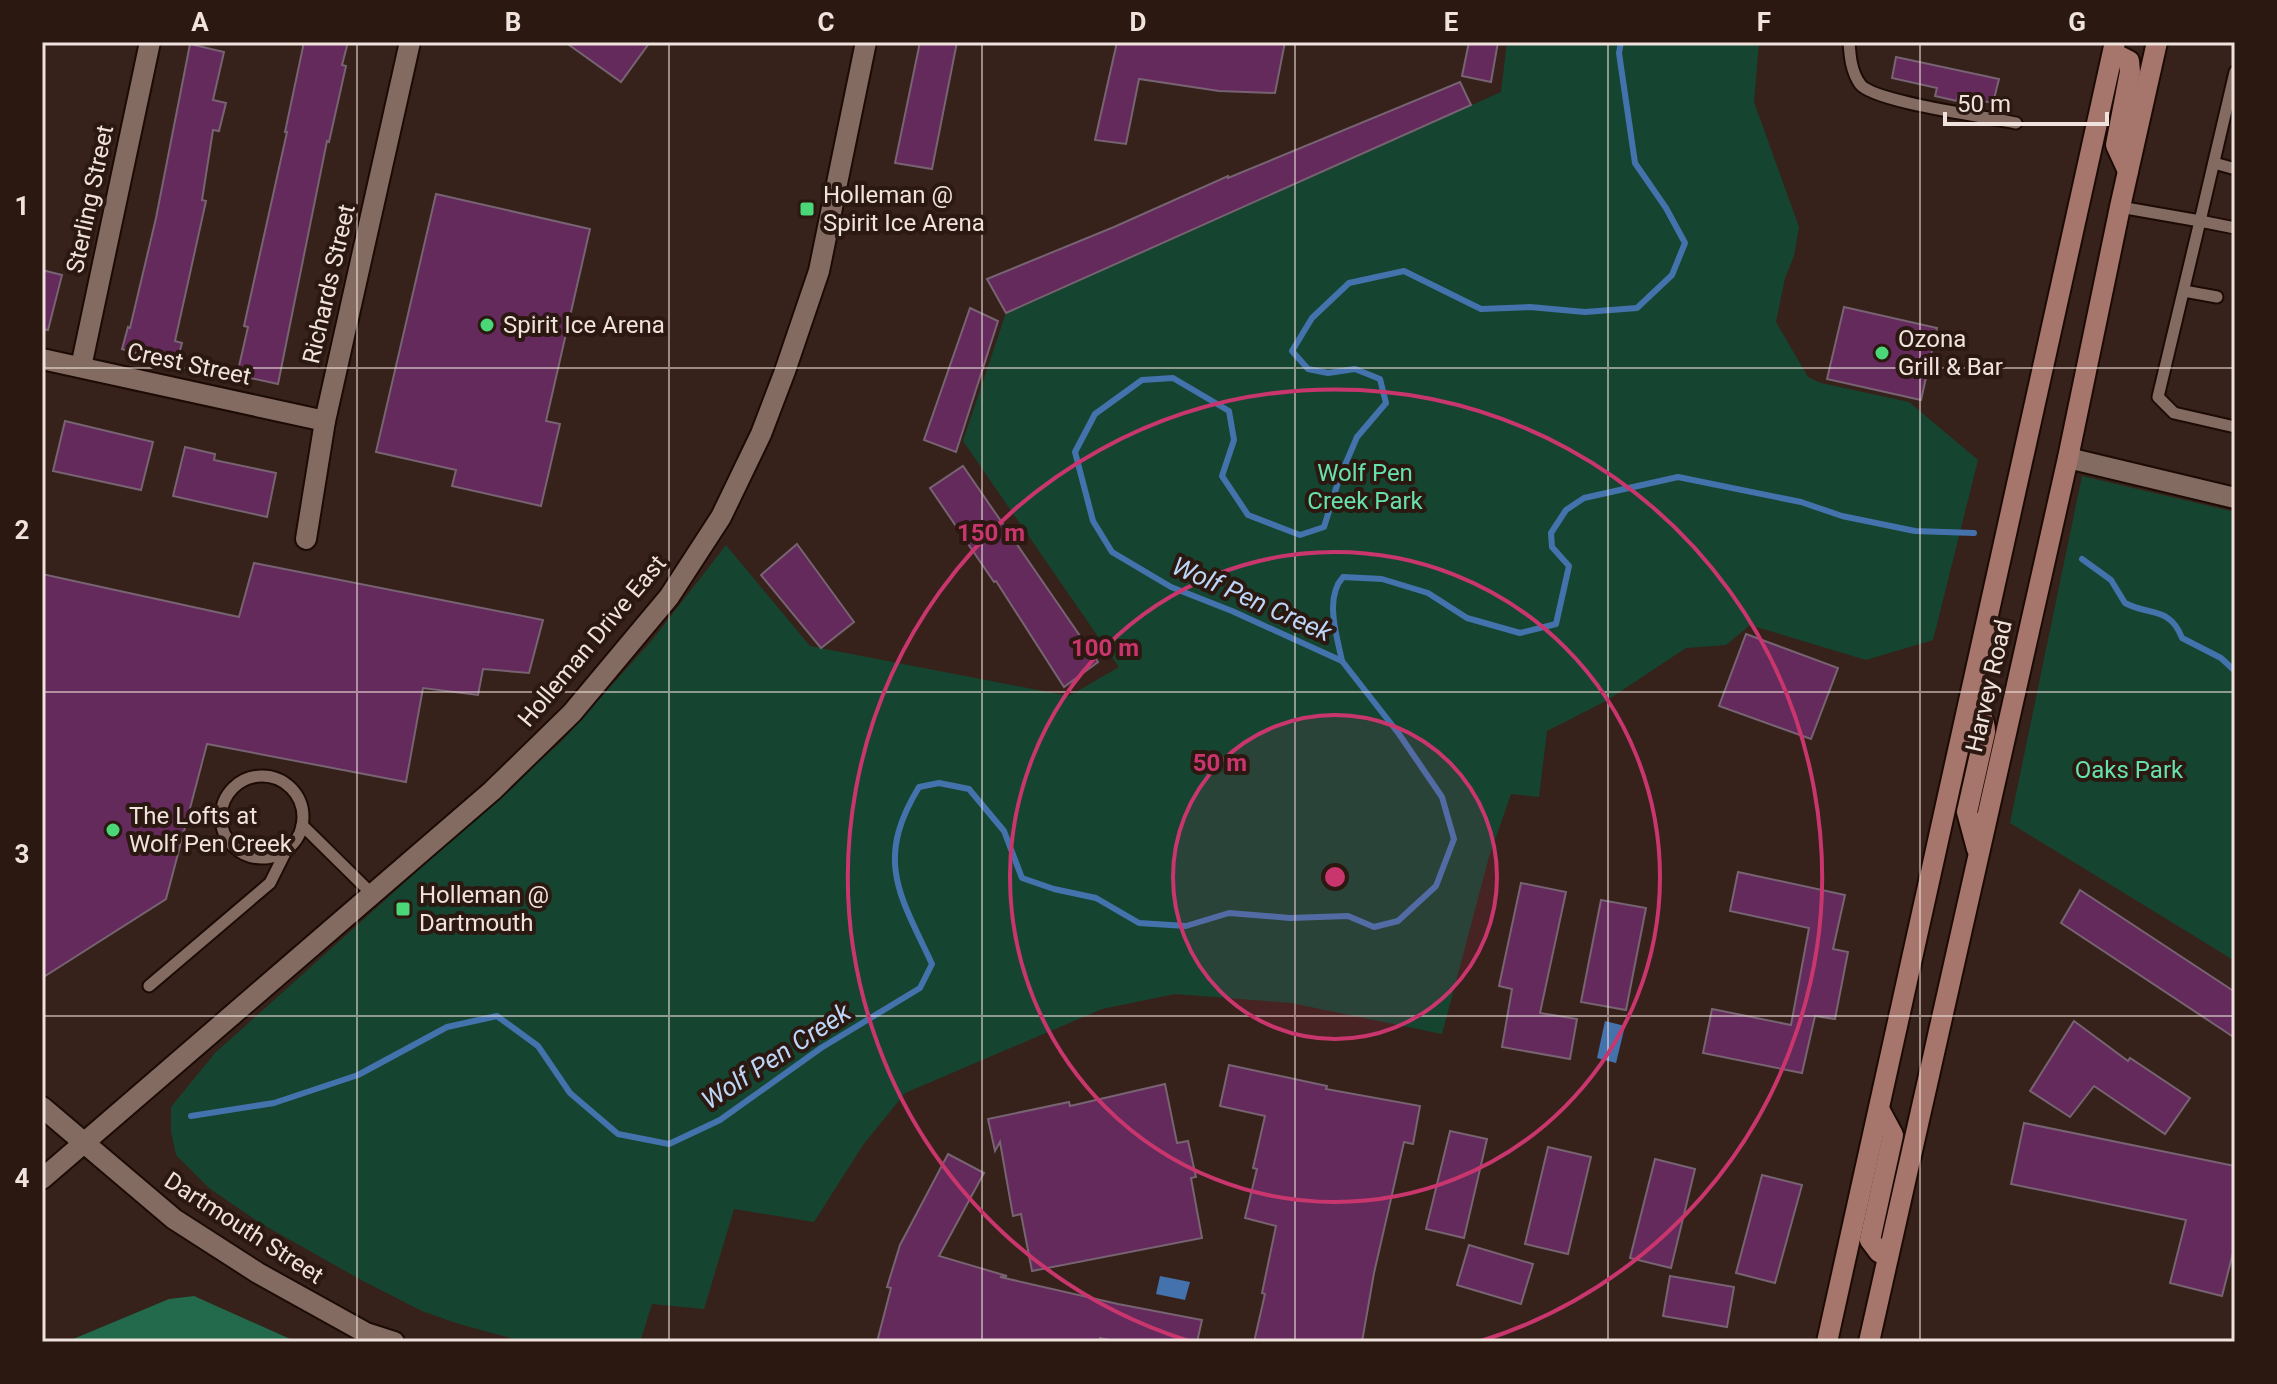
<svg xmlns="http://www.w3.org/2000/svg" width="2277" height="1384" font-family="Roboto,sans-serif">
  <style>
    .green { fill: #154531 }
    .forest { fill: #23694c }
    .water { fill: #4472ac }
    .lines { fill: none; stroke-linecap: round; stroke-linejoin: round }
    .stream { stroke: #4472ac; stroke-width: 6 }
    .building { fill: #632a5b; stroke: #776372; stroke-width: 2 }
    .service-casing { stroke: #1c0b05; stroke-width: 15 }
    .minor-casing { stroke: #1c0b05; stroke-width: 24 }
    .tertiary-casing { stroke: #1c0b05; stroke-width: 24 }
    .secondary-casing { stroke: #1c0b05; stroke-width: 24 }
    .service { stroke: #836b62; stroke-width: 11 }
    .minor { stroke: #836b62; stroke-width: 20 }
    .tertiary { stroke: #836b62; stroke-width: 20 }
    .secondary { stroke: #a6756b; stroke-width: 20 }
    .grid { fill: none; stroke: #f0e2dc; stroke-width: 2; stroke-opacity: 0.55 }
    .ring { fill: none; stroke: #c9366e; stroke-width: 4 }
    .poi-dot { fill: #4bd677; stroke: #2b1811; stroke-width: 3 }
    .labels { text-anchor: middle; stroke-width: 8; stroke-linejoin: round; paint-order: stroke }
    .poi-label { font-size: 24px; fill: #f0e2dc; stroke: #2b1811; text-anchor: start }
    .street-label { font-size: 24px; fill: #f0e2dc; stroke: #2b1811 }
    .park-label { font-size: 24px; fill: #67e2ad; stroke: #2b1811 }
    .water-label { font-size: 26px; font-style: italic; fill: #bdd6f8; stroke: #2b1811 }
    .centre { fill: #c9366e; stroke: #2b1811; stroke-width: 4 }
    .ring-label { font-size: 24px; text-anchor: middle; font-weight: bold; fill: #c9366e; stroke: #2b1811; stroke-width: 8; stroke-linejoin: round; paint-order: stroke }
    .neatline { fill: none; stroke: #f0e2dc; stroke-width: 3 }
    .grid-label { font-size: 26px; text-anchor: middle; font-weight: bold; fill: #f0e2dc }
  </style>
  <rect width="100%" height="100%" fill="#36221a"/>
  <g class="green">
    <path d="M1507 42H1762L1759 43 1754 102 1799 227 1794 256 1785 278 1776 322 1808 377 1821 383 1909 402 1978 460 1933 640 1866 660 1750 625 1726 645 1686 648 1606 701 1547 731 1539 797 1511 794 1489 857 1442 1034 1291 1003 1175 994 1102 1009 905 1093 863 1145 814 1222 734 1209 704 1309 652 1304 640 1342H526L459 1324 422 1311 363 1281 260 1223 209 1188 176 1155 171 1131V1107L215 1053 562 741 653 639 726 545 810 646 1069 696 1119 667 963 441 1006 313 1501 92Z"/>
    <path d="M2082 476 2235 512V961L2010 823Z"/>
  </g>
  <path class="forest" d="M194 1296 297 1342H66L169 1299Z"/>
  <g class="water">
    <path d="M1605 1021 1625 1026 1616 1063 1597 1058Z"/>
    <path d="M1160 1276 1190 1282 1185 1300 1156 1294Z"/>
  </g>
  <g class="lines">
    <g class="stream">
      <path d="M2082 559 2111 580 2125 603C2149 616 2170 606 2182 638L2221 658 2235 671"/>
      <path d="M1342 661C1337 636 1324 598 1343 577L1382 579 1428 593 1467 618 1520 633 1556 624 1569 566 1552 547 1551 533 1566 510 1584 498 1678 477 1801 502 1842 516 1915 531 1974 533"/>
      <path d="M191 1116 274 1103 358 1075 447 1027 497 1016 538 1046 570 1093 618 1134 669 1144 720 1120 821 1048 920 988 932 964C900 895 874 861 919 787L939 783 969 789 1004 831 1022 878 1054 889 1096 898 1139 923 1186 926 1229 913 1290 918 1348 916 1374 927 1398 921 1436 886 1454 839 1442 797 1399 734 1342 661 1232 611 1171 587 1112 552 1093 521 1075 452 1095 414 1142 380 1173 378 1229 411 1234 440 1222 476 1248 515 1300 535 1324 527 1339 479 1357 437 1386 403 1380 379 1355 369 1328 373 1308 369 1292 351 1312 318 1349 283 1404 271 1481 309 1530 307 1585 312 1637 308 1672 275 1685 243 1666 208 1635 163 1619 53 1621 42"/>
    </g>
  </g>
  <g class="building">
    <path d="M304 42H348L342 65 346 66 329 142 327 141 278 384 237 375 248 327 244 326 287 132H285Z"/>
    <path d="M565 42H650L621 82Z"/>
    <path d="M920 42H957L932 169 895 163Z"/>
    <path d="M1117 42H1285L1275 93 1219 91 1139 79 1126 144 1095 140Z"/>
    <path d="M1469 42H1498L1491 82 1462 76Z"/>
    <path d="M190 44 224 52 213 100 226 103 219 131 213 130 202 200 206 201 175 341 182 343 176 365 122 349 128 327 130 328 156 218Z"/>
    <path d="M1896 57 1999 79 1993 103 1958 96 1957 101 1935 96 1937 88 1892 78Z"/>
    <path d="M1460 82 1471 105 1006 313 987 279 1114 227 1228 176V178Z"/>
    <path d="M436 194 590 229 546 421 560 424 541 506 452 486 456 470 376 452Z"/>
    <path d="M42 270 62 275 48 330 42 329Z"/>
    <path d="M1844 307 1937 328 1921 400 1827 379Z"/>
    <path d="M970 308 998 321 956 452 924 440Z"/>
    <path d="M65 421 153 442 141 490 53 471Z"/>
    <path d="M185 447 215 454 214 460 276 473 267 517 173 496Z"/>
    <path d="M963 466 1098 662 1064 687 996 581 994 582 930 488Z"/>
    <path d="M797 544 854 622 821 648 761 575Z"/>
    <path d="M254 563 543 620 529 673 483 669 478 695 423 688 406 782 207 744 166 899 42 978V574L239 617Z"/>
    <path d="M1746 634 1838 668 1811 739 1719 706Z"/>
    <path d="M1738 872 1845 895 1833 949 1848 952 1835 1019 1815 1016 1802 1073 1703 1053 1712 1009 1791 1025 1809 928 1730 911Z"/>
    <path d="M1521 883 1566 892 1540 1013 1577 1019 1570 1059 1502 1047 1512 989 1499 986Z"/>
    <path d="M2080 890 2235 992V1038L2061 923Z"/>
    <path d="M1601 900 1646 908 1626 1010 1581 1002Z"/>
    <path d="M2074 1021 2128 1061 2130 1058 2190 1098 2165 1134 2094 1086 2070 1117 2030 1091Z"/>
    <path d="M1229 1065 1327 1086 1326 1089 1420 1106 1413 1144 1404 1142 1374 1273 1362 1342H1254L1265 1294 1262 1293 1276 1226 1245 1218 1257 1169 1253 1168 1265 1116 1220 1106Z"/>
    <path d="M1165 1084 1177 1143 1188 1141 1196 1177 1191 1178 1202 1238 1032 1271 1021 1214 1013 1216 1000 1142 995 1151 988 1119 1069 1102 1070 1106Z"/>
    <path d="M2024 1123 2235 1166V1245L2222 1296 2170 1283 2186 1220 2011 1184Z"/>
    <path d="M1450 1131 1487 1139 1464 1238 1426 1229Z"/>
    <path d="M1548 1147 1591 1157 1568 1254 1525 1244Z"/>
    <path d="M948 1154 984 1173 939 1256 1007 1276 1000 1277 1118 1304 1202 1320 1197 1342H1119L1100 1338 1099 1342H877L891 1288 887 1287 900 1245Z"/>
    <path d="M1655 1159 1695 1169 1671 1268 1630 1258Z"/>
    <path d="M1762 1175 1802 1185 1775 1283 1736 1273Z"/>
    <path d="M1469 1245 1533 1264 1521 1304 1457 1285Z"/>
    <path d="M1670 1276 1734 1287 1727 1327 1663 1316Z"/>
  </g>
  <g class="lines">
    <defs>
      <g id="service">
        <path d="M1849 42C1850 56 1851 71 1860 84 1873 102 1988 117 2016 123"/>
        <path d="M2214 163 2232 168"/>
        <path d="M2120 207 2200 221 2235 72"/>
        <path d="M2235 228 2200 221 2158 397 2174 413 2235 427"/>
        <path d="M2184 291 2217 297"/>
        <circle cx="262" cy="817" r="41"/>
        <path d="M302 825 372 894"/>
        <path d="M149 986 270 883 286 851"/>
      </g>
      <g id="minor">
        <path d="M42 359 325 421"/>
        <path d="M81 367 150 42"/>
        <path d="M2068 458 2235 498"/>
        <path d="M306 539 325 421 410 42"/>
      </g>
      <g id="tertiary">
        <path d="M42 1107 174 1219 258 1273 366 1333 394 1342"/>
        <path d="M42 1179 492 791 572 713 669 597 721 517 761 434 785 371 819 271 866 42"/>
      </g>
      <g id="secondary">
        <path d="M2113 53 2129 61 2130 72 2116 145 2128 171"/>
        <path d="M1969 712C1981 716 1985 718 1985 732L1967 812 1977 849"/>
        <path d="M1879 1109 1893 1135 1870 1240 1879 1252 1888 1256"/>
        <path d="M1827 1342 2115 42"/>
        <path d="M1869 1342 2068 458 2120 207 2157 42"/>
      </g>
    </defs>
    <use href="#service" class="service-casing"/>
    <use href="#minor" class="minor-casing"/>
    <use href="#tertiary" class="tertiary-casing"/>
    <use href="#secondary" class="secondary-casing"/>
    <use href="#service" class="service"/>
    <use href="#minor" class="minor"/>
    <use href="#tertiary" class="tertiary"/>
    <use href="#secondary" class="secondary"/>
  </g>
  <path class="grid" d="M357 42V1342M669 42V1342M982 42V1342M1295 42V1342M1608 42V1342M1920 42V1342M42 368H2235M42 692H2235M42 1016H2235"/>
  <circle cx="1335" cy="877" r="162" fill="#c9366e" fill-opacity=".12"/>
  <g class="ring">
    <circle cx="1335" cy="877" r="162"/>
    <circle cx="1335" cy="877" r="325"/>
    <path d="M1189 1341A487 487 0 1 1 1481 1341"/>
  </g>
  <g class="poi-dot">
    <rect x="799" y="201" width="16" height="16" rx="4"/>
    <circle cx="487" cy="325" r="8"/>
    <circle cx="1882" cy="353" r="8"/>
    <circle cx="113" cy="830" r="8"/>
    <rect x="395" y="901" width="16" height="16" rx="4"/>
  </g>
  <g class="labels">
    <g class="poi-label">
      <text x="823" y="203">Holleman @<tspan x="823" dy="28">Spirit Ice Arena</tspan></text>
      <text x="503" y="333">Spirit Ice Arena</text>
      <text x="1898" y="347">Ozona<tspan x="1898" dy="28">Grill &amp; Bar</tspan></text>
      <text x="129" y="824">The Lofts at<tspan x="129" dy="28">Wolf Pen Creek</tspan></text>
      <text x="419" y="903">Holleman @<tspan x="419" dy="28">Dartmouth</tspan></text>
    </g>
    <g class="street-label">
      <text transform="translate(90 199) rotate(-78)" y="8">Sterling Street</text>
      <text transform="translate(329 284) rotate(-77)" y="8">Richards Street</text>
      <text transform="translate(189 364) rotate(12)" y="8">Crest Street</text>
      <text transform="translate(592 641) rotate(-50)" y="8">Holleman Drive East</text>
      <text transform="translate(1989 686) rotate(-77)" y="8">Harvey Road</text>
      <text transform="translate(244 1228) rotate(33)" y="8">Dartmouth Street</text>
    </g>
    <g class="park-label">
      <text x="1365" y="481">Wolf Pen<tspan x="1365" dy="28">Creek Park</tspan></text>
      <text x="2129" y="778">Oaks Park</text>
    </g>
    <g class="water-label">
      <text transform="translate(1252 599) rotate(24)" y="9">Wolf Pen Creek</text>
      <text transform="translate(776 1056) rotate(-33)" y="9">Wolf Pen Creek</text>
    </g>
  </g>
  <circle cx="1335" cy="877" r="12" class="centre"/>
  <g class="ring-label">
    <text x="991" y="541">150 m</text>
    <text x="1105" y="656">100 m</text>
    <text x="1220" y="771">50 m</text>
  </g>
  <rect width="2277" height="1384" fill="none" stroke="#2b1811" stroke-width="88"/>
  <path d="M1945 112v12h162v-12" fill="none" stroke="#f0e2dc" stroke-width="4"/>
  <text x="1957" y="112" font-size="24" fill="#f0e2dc" stroke="#2b1811" stroke-width="6" paint-order="stroke">50 m</text>
  <rect x="44" y="44" width="2189" height="1296" class="neatline"/>
  <g class="grid-label">
    <text x="200" y="31">A</text>
    <text x="513" y="31">B</text>
    <text x="826" y="31">C</text>
    <text x="1138" y="31">D</text>
    <text x="1451" y="31">E</text>
    <text x="1764" y="31">F</text>
    <text x="2077" y="31">G</text>
    <text x="22" y="215">1</text>
    <text x="22" y="539">2</text>
    <text x="22" y="863">3</text>
    <text x="22" y="1187">4</text>
  </g>
</svg>
